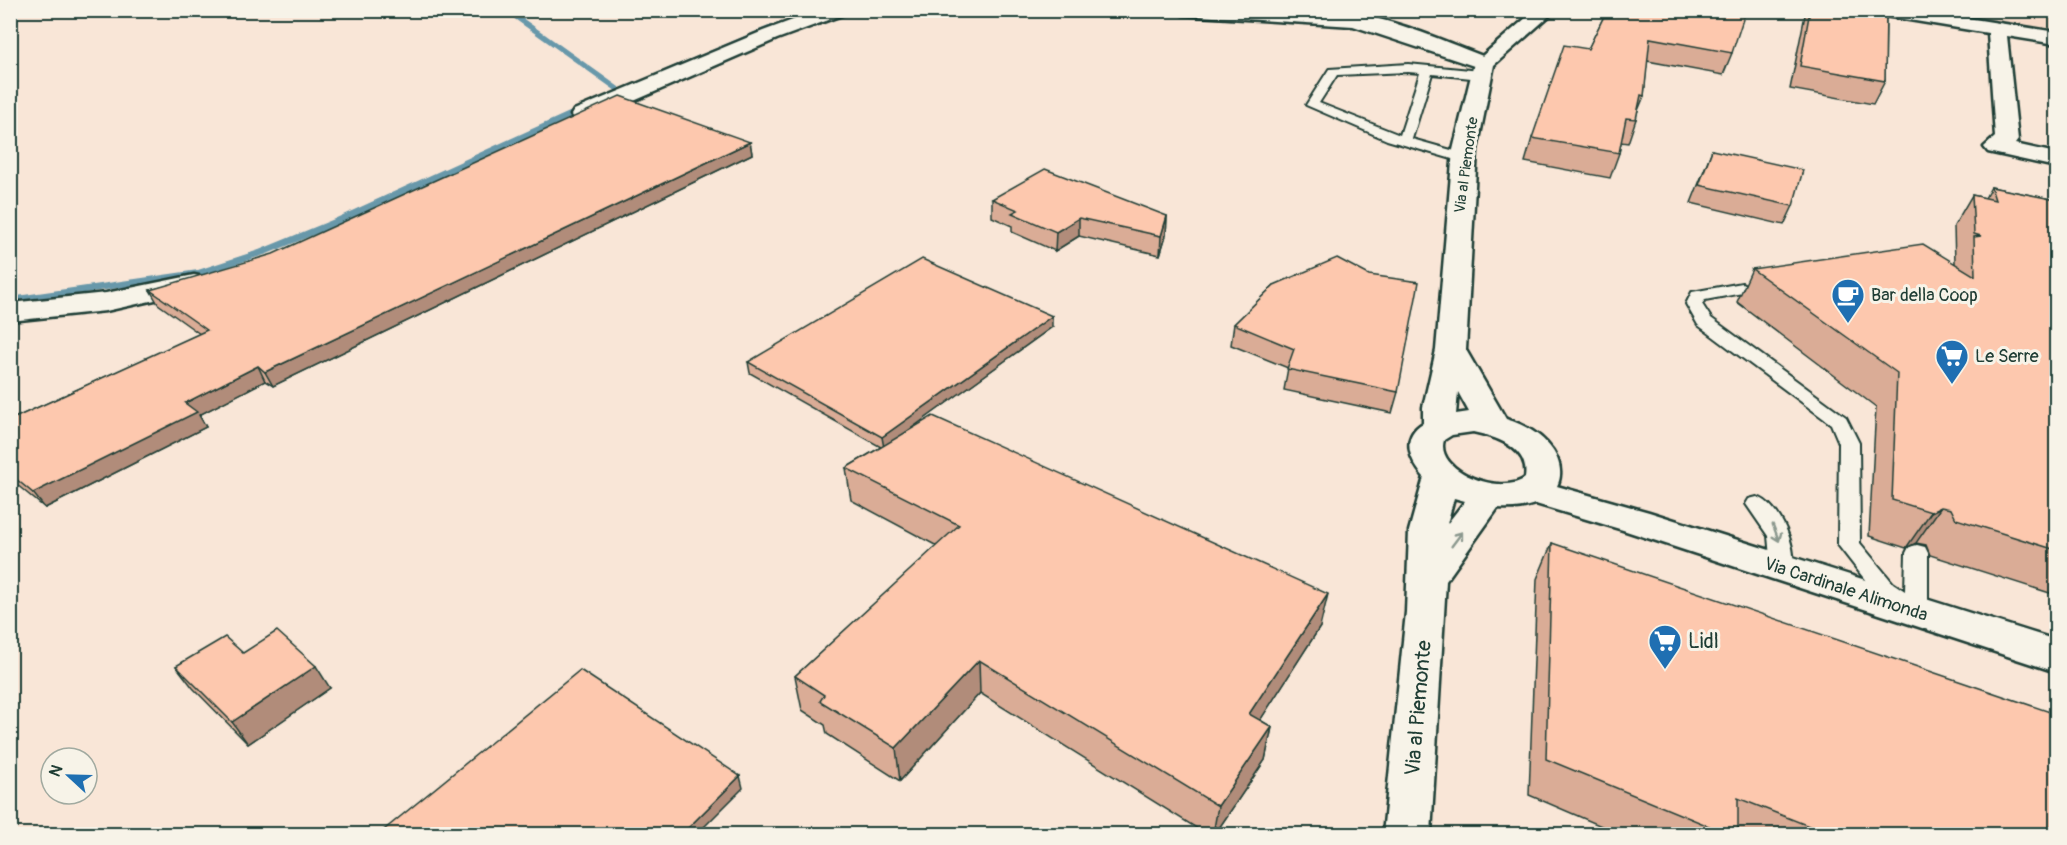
<svg xmlns="http://www.w3.org/2000/svg" width="2067" height="845" font-family="Pangolin,sans-serif">
  <style>
    .built { fill: #f6dac8 }
    .lines { fill: none; stroke-linecap: round; stroke-linejoin: round }
    .stream { fill: #6898aa; fill-rule: evenodd }
    .service-casing { stroke: #1f3d34; stroke-width: 4 }
    .minor-casing { stroke: #1f3d34; stroke-width: 5 }
    .primary-casing { stroke: #1f3d34; stroke-width: 5 }
    .service { fill: #f7f3e8; fill-rule: evenodd }
    .minor { fill: #f7f3e8; fill-rule: evenodd }
    .primary { fill: #f7f3e8; fill-rule: evenodd }
    .wall { fill: #daac96; stroke: #1f3d34; stroke-width: 1.5 }
    .shaded-wall { fill: #b18c7a; stroke: #1f3d34; stroke-width: 1.5 }
    .building { fill: #fdc8ae; stroke: #1f3d34; stroke-width: 1.5 }
    .oneway { stroke: #8b988e }
    .labels { text-anchor: middle; stroke-width: 6; stroke-linejoin: round; paint-order: stroke }
    .far-street-label { font-size: 15px; fill: #1f3d34; stroke: #f7f3e8 }
    .poi-label { font-size: 18px; fill: #1f3d34; stroke: #f7f3e8; text-anchor: start }
    .street-label { font-size: 18px; fill: #1f3d34; stroke: #f7f3e8 }
    .near-poi-label { font-size: 21px; fill: #1f3d34; stroke: #f7f3e8; text-anchor: start }
    .near-street-label { font-size: 21px; fill: #1f3d34; stroke: #f7f3e8 }
  </style>
  <rect width="100%" height="100%" fill="#f9e6d7"/>
  <filter id="ink" filterUnits="userSpaceOnUse"><feTurbulence type="fractalNoise" baseFrequency=".0167" numOctaves="2"/><feDisplacementMap in="SourceGraphic" scale="12" xChannelSelector="R" yChannelSelector="G"/><feConvolveMatrix kernelMatrix="1 2 1 2 8 2 1 2 1" color-interpolation-filters="sRGB"/></filter>
  <g filter="url(#ink)">
    <path class="built" d="M1927 11H2056V30L1929 11Z"/>
    <g class="lines">
      <g class="stream">
        <path d="M502 10H511L626 92 610 100H604V96L616 91Z"/>
        <path d="M771 25 778 27 657 78 650 76Z"/>
        <path d="M587 104 590 105V109L340 224 267 254 200 276 10 304V297L198 270 259 250 332 220Z"/>
      </g>
      <defs>
        <g id="service">
          <path d="M1408 64 1481 71 1487 75 1481 79 1432 74 1412 139 1469 155V161H1459L1387 140 1306 105 1329 69ZM1408 72 1420 73 1400 135 1319 103 1337 75Z"/>
          <path d="M1742 283 1750 288 1748 292 1705 300 1702 304 1711 318 1846 417 1859 443 1860 543 1893 583 1905 591 1906 553 1909 547 1917 545 1925 547 1928 553V611L1924 617 1916 620 1908 617 1904 609 1894 607 1877 595 1838 545 1839 443 1831 424 1698 325 1686 304 1692 292Z"/>
          <path d="M1757 497C1779 503 1802 553 1790 574L1782 576 1774 574 1771 568 1768 536 1746 504 1749 499Z"/>
        </g>
        <g id="minor">
          <path d="M820 10H848L845 14 777 39 590 120H574L571 115 574 110 763 31Z"/>
          <path d="M1174 10C1233 10 1294 7 1352 14 1399 20 1447 43 1491 59L1494 63 1491 67H1477L1353 26 1183 15Z"/>
          <path d="M1870 10H1917L2056 32V44L2007 36 2018 140 2015 144 2056 153V167L1988 152 1984 147 1995 137 1988 33 1879 15Z"/>
          <path d="M194 275 204 277 208 283 204 289 106 311 10 321V303L106 293Z"/>
          <path d="M1532 479 1649 512 2056 640V672L1623 530 1519 499 1514 491 1519 483Z"/>
        </g>
        <path id="primary" d="M1535 10H1556L1494 65 1477 150 1466 350 1506 419C1578 441 1581 513 1498 508L1446 581 1431 834H1383L1406 612 1409 531 1424 477C1410 461 1400 437 1423 423V407L1436 350 1453 150 1474 63ZM1458 392 1469 412 1456 414ZM1473 432C1497 437 1530 448 1525 478 1503 496 1434 472 1444 440L1452 435ZM1454 498 1465 501 1447 524Z"/>
      </defs>
      <use href="#service" class="service-casing"/>
      <use href="#minor" class="minor-casing"/>
      <use href="#primary" class="primary-casing"/>
      <use href="#service" class="service"/>
      <use href="#minor" class="minor"/>
      <use href="#primary" class="primary"/>
    </g>
    <g class="wall">
      <path d="M1607 10 1732 53 1723 75 1647 61 1644 96 1637 113 1636 119 1628 143 1621 142 1619 153 1610 178 1525 162 1532 138 1588 49Z"/>
      <path d="M1807 10H1886L1885 81 1873 104 1790 89 1805 15Z"/>
      <path d="M750 142 752 154 273 386 265 381 199 415 206 427 45 508 10 479V420L200 334 158 304 150 290Z"/>
      <path d="M1712 150 1793 206 1784 225 1691 203Z"/>
      <path d="M1991 187 2056 200V595L1930 555 1926 545 1916 543 1906 548 1869 536 1876 407 1737 302 1752 269 1955 263 1954 226 1972 195 1985 198Z"/>
      <path d="M992 199 1167 216 1166 235 1160 255 1079 236 1055 251 1012 232V226L992 217Z"/>
      <path d="M1274 285 1398 392 1392 413 1284 390 1288 368 1231 345 1234 324Z"/>
      <path d="M1052 327 906 432 1320 627 1260 720 1272 727 1265 760 1215 834H1206L980 693 900 781 827 734 825 725 802 710 795 676 937 546 851 500 846 468 881 447 750 373 748 362Z"/>
      <path d="M1552 543 2056 834H1620L1529 795 1537 579Z"/>
      <path d="M243 653 330 688 248 744 193 688 176 666Z"/>
    </g>
    <g class="shaded-wall">
      <path d="M750 142 752 154 273 386 265 372Z"/>
      <path d="M1167 216 1166 235 1160 255 1161 236Z"/>
      <path d="M1079 218V236L1055 251 1056 232Z"/>
      <path d="M1052 316V327L884 448 882 437Z"/>
      <path d="M258 366 265 381 199 415 206 427 45 508 33 493 185 403Z"/>
      <path d="M1941 507 1916 543 1906 548 1931 512Z"/>
      <path d="M1328 594 1320 627 1243 747 1249 714Z"/>
      <path d="M979 660 980 693 900 781 896 748Z"/>
      <path d="M316 666 330 688 248 744 232 722Z"/>
      <path d="M1272 727 1265 760 1215 834H1213L1218 806Z"/>
      <path d="M740 776 743 788 697 834H682Z"/>
    </g>
    <g class="building">
      <path d="M1607 10H1746L1732 53 1650 38 1644 96 1641 95 1636 119 1626 118 1619 153 1532 138 1564 45 1588 49Z"/>
      <path d="M1810 10H1886L1885 81 1800 66Z"/>
      <path d="M620 96 750 142 265 372 258 366 185 403 197 412 33 493 10 474V420L207 330 150 290 273 254Z"/>
      <path d="M1712 150 1803 170 1793 206 1699 185Z"/>
      <path d="M1045 169 1167 216 1161 236 1079 218 1056 232 1012 213 1018 210 992 199Z"/>
      <path d="M1991 187 2056 200V550L1956 519 1951 509 1941 507 1931 512 1892 500 1897 373 1752 269 1923 244 1975 276 1974 237 1981 236 1974 234 1972 195 1995 200Z"/>
      <path d="M1337 258 1369 275 1419 282 1398 392 1287 369 1294 349 1234 324 1274 285Z"/>
      <path d="M922 259 1052 316 882 437 748 362Z"/>
      <path d="M933 416 1328 594 1249 714 1272 727 1218 806 979 660 896 748 820 701 824 695 795 676 959 525 846 468Z"/>
      <path d="M1552 543 2056 714V834H1829L1738 798V834H1728L1546 759Z"/>
      <path d="M277 631 316 666 232 722 176 666 225 637 243 653Z"/>
      <path d="M580 670 740 776 682 834H379Z"/>
    </g>
    <defs><path id="oneway-shaft" d="M-6 0H5M1.5-3L5.5 0L1.5 3" fill="none" stroke-width="1.6" stroke-linecap="round" stroke-linejoin="round" transform="scale(1.5)"/></defs>
    <g class="oneway">
      <use href="#oneway-shaft" transform="translate(1776 533) rotate(69)"/>
      <use href="#oneway-shaft" transform="translate(1457 539) rotate(-53)"/>
    </g>
  </g>
  <defs>
    <symbol id="cafe-pin" viewBox="-11 -11 22 30"><path d="M0 17L-7.5 6A9.5 9.5 0 1 1 7.5 6Z" fill="#1f6fb2" stroke="#f7f3e8"/><path d="M-5.5-4.5H6V0H3Q3 3.5 0 3.5H-2.5Q-5.5 3.5-5.5 0ZM3-3.2v2h1.7v-2ZM-6 4.5H4V6H-6Z" fill="#fff"/></symbol>
    <symbol id="supermarket-pin" viewBox="-11 -11 22 30"><path d="M0 17L-7.5 6A9.5 9.5 0 1 1 7.5 6Z" fill="#1f6fb2" stroke="#f7f3e8"/><path d="M-6-5.5h2.5l.6 2H6L4.5 2H-2.5L-4.4-4H-6ZM-1.5 3.2a1.3 1.3 0 1 0 .1 0ZM3 3.2a1.3 1.3 0 1 0 .1 0Z" fill="#fff"/></symbol>
  </defs>
  <g fill-rule="evenodd">
    <use href="#cafe-pin" x="1829" y="276" width="38" height="52"/>
    <use href="#supermarket-pin" x="1933" y="337" width="38" height="52"/>
    <use href="#supermarket-pin" x="1646" y="622" width="38" height="52"/>
  </g>
  <g class="labels">
    <g class="far-street-label">
      <text transform="translate(1466 165) rotate(-82)" y="5">Via al Piemonte</text>
    </g>
    <g class="poi-label">
      <text x="1871" y="301">Bar della Coop</text>
      <text x="1975" y="362">Le Serre</text>
    </g>
    <g class="street-label">
      <text transform="translate(1846 589) rotate(18)" y="6">Via Cardinale Alimonda</text>
    </g>
    <g class="near-poi-label">
      <text x="1688" y="648">Lidl</text>
    </g>
    <g class="near-street-label">
      <text transform="translate(1418 708) rotate(-85)" y="7">Via al Piemonte</text>
    </g>
  </g>
  <rect width="2067" height="845" fill="none" stroke="#f7f3e8" stroke-width="36"/>
  <rect x="18" y="18" width="2031" height="809" fill="none" stroke="#1f3d34" stroke-width="2" filter="url(#ink)"/>
  <g transform="translate(69 776) rotate(292)"><circle r="28" fill="#f7f3e8" stroke="#a1aaa0" stroke-width="1.5"/>
  <path d="M0-4.5L10 22L0 15L-10 22Z" fill="#1f6fb2"/>
  <text y="-9" font-size="16" font-weight="bold" text-anchor="middle" fill="#1f3d34">N</text>
  </g>
</svg>
